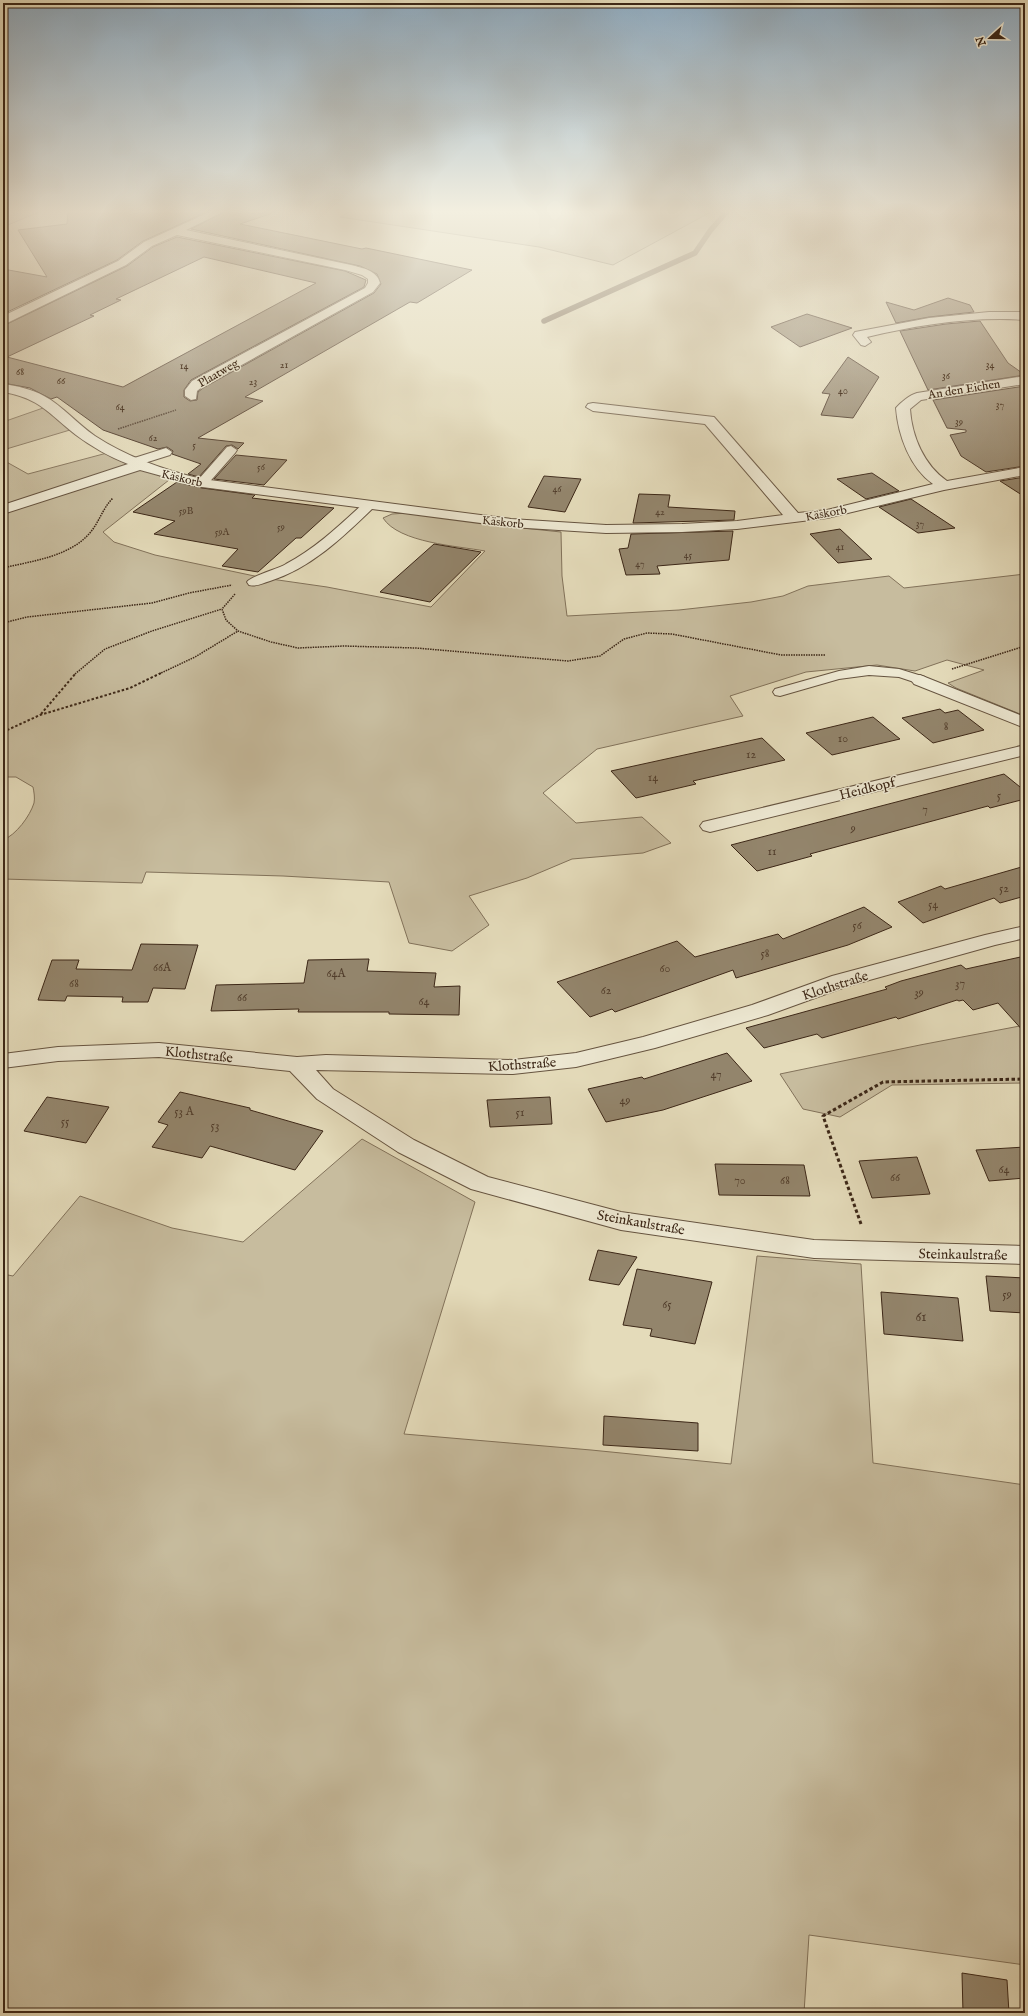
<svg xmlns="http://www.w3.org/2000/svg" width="1028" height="2016" font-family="'IM FELL English',serif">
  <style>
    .green { fill: #c7bc9e; stroke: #82725a }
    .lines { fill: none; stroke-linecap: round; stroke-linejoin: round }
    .stream { stroke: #7f6e58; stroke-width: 5.5 }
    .building { fill: #93856c; stroke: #3c2717; fill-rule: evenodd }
    .service-casing { stroke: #665440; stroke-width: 2 }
    .minor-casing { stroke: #665440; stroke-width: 2 }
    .path-far2 { stroke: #3c2717; stroke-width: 1.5; stroke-dasharray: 1.5 1; stroke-linecap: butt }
    .path-far1 { stroke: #3c2717; stroke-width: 2; stroke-dasharray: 2.5 2; stroke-linecap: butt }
    .path { stroke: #3c2717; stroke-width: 3; stroke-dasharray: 3.5 2.5; stroke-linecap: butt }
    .service { fill: #ede8d2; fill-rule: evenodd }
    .minor { fill: #ede8d2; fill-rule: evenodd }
    .labels { text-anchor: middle; stroke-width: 3; stroke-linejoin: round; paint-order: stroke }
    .far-number-label { font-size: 10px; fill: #523e2c }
    .far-street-label { font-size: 12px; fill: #3c2717; stroke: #ede8d2 }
    .number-label { font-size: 12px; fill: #523e2c }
    .street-label { font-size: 14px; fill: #3c2717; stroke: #ede8d2 }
    .near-number-label { font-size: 14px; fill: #523e2c }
  </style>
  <rect width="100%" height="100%" fill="#e4dbba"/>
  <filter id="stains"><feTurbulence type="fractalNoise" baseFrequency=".005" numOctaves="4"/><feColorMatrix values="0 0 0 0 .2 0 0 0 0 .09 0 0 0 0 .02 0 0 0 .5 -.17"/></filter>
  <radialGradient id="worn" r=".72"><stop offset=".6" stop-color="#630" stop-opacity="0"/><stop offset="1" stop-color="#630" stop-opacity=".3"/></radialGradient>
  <g class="green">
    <path d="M3 210H44L3 227Z"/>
    <path d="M353 210H693L711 212 613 265 539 247 340 217Z"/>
    <path d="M43 408 70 430 3 450V422Z"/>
    <path d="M107 453 169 480 103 532 114 542 155 555 264 578 327 587 431 607 485 551C458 546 399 543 383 518L392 514 407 513 513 527 561 532 562 576 567 616 679 610 751 602 783 596 808 586 889 576 904 588 1025 574V716L956 688 948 683 984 670 947 660 915 671 877 665 806 672 730 696 743 716 597 749 543 793 576 823 642 817 671 843 643 853 572 859 527 878 469 896 489 925 452 951 409 943 389 882 283 876 146 872 142 883 3 879V840C16 835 30 816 34 803 35 798 34 792 33 787L16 777H3V460L28 474Z"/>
    <path d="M1025 1025V1083L892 1085 840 1117 803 1109 780 1074 920 1045Z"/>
    <path d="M362 1139 475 1202 404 1434 591 1450 731 1464 757 1256 861 1264 873 1463 1025 1485V1965L809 1935 804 2013H3V1274L13 1276 80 1196 172 1228 243 1242Z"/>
  </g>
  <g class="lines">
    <path class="stream" d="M544 321 695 253 710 231 728 210"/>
  </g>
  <g class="building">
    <path d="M68 210H211L143 241 117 260 3 314V269L47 277 18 230 67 224Z"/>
    <path d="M228 210H270V214L240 224 362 249 366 248 472 270 417 303 410 302 245 397 263 401 198 438 244 443 238 449 232 445 226 446 199 477 188 474 201 464 172 454 173 451 167 447 158 449 103 430 57 397 51 399 30 388 3 383V326L127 266 153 247 177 237 345 271 366 280 364 287 191 380 184 390V397L190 401 197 400 198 392 203 388 374 293 381 284 377 274 360 266 191 229ZM204 257 316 283 123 387 7 357 94 316 90 315 121 300 116 299Z"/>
    <path d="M948 298 970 305 974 312 929 317 896 323 886 302 914 310Z"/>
    <path d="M807 314 852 328 800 347 771 327Z"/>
    <path d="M980 321 1008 363 1025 375 928 390 900 331 946 324Z"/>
    <path d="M848 357 879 377 853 418 821 415 830 394 822 393Z"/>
    <path d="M1025 386V466L986 472 961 456 950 435 966 432V430L947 428 933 400Z"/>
    <path d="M236 455 287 460 264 485 214 479Z"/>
    <path d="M872 473 899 491 866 499 837 479Z"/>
    <path d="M544 476 581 479 565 512 528 507Z"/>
    <path d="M1025 477V497L1000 481Z"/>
    <path d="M177 482 202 488 255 495 252 498 334 508 301 538H296L258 572 222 566 238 549 154 534 175 521 133 512Z"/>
    <path d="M639 494 670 495 668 507 735 511 734 520 633 523Z"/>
    <path d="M911 499 955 528 918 533 879 507Z"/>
    <path d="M840 529 872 559 838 563 810 534Z"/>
    <path d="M733 531 729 560 657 566 660 574 626 575 619 549 628 548 631 534Z"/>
    <path d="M434 544 481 552 430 602 380 592Z"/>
    <path d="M940 709 945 713 958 710 984 730 933 743 902 718Z"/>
    <path d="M873 717 900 739 832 755 806 733Z"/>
    <path d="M762 738 785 760 693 781 696 784 636 798 611 771Z"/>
    <path d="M1004 774 1025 791V799L990 808 988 806 810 854 812 856 757 871 731 845Z"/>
    <path d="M1025 866V896L1000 903 994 898 923 923 898 902 941 886 945 889Z"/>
    <path d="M864 907 892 927 848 945 736 978 733 970 615 1012 612 1009 590 1017 557 982 677 941 695 957 778 934 783 939Z"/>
    <path d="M141 944 198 945 185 989 153 988 148 1002H122L123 997 67 996 65 1001 38 1000 52 960H79L76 969 132 970Z"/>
    <path d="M1025 956V1033L998 1003 973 1010 963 1000 959 1001 957 1000 898 1019 896 1017 822 1038 817 1034 764 1048 746 1028 887 989 885 987 901 981 961 965 966 969Z"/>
    <path d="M369 959 367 971 436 973 434 987 460 986 459 1015 389 1014V1012H298L299 1009 211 1011 216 985 304 983 308 960Z"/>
    <path d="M727 1053 752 1081 663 1110 606 1122 588 1089 642 1077 644 1079Z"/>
    <path d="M180 1092 250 1108V1110L323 1131 295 1170 210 1146 202 1158 152 1147 168 1125 158 1122Z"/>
    <path d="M47 1097 109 1107 86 1143 24 1131Z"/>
    <path d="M550 1097 552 1124 490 1127 487 1100Z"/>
    <path d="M1025 1147V1178L989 1181 976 1150Z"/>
    <path d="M917 1157 930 1194 872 1198 859 1161Z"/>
    <path d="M715 1164 804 1165 810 1196 719 1195Z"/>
    <path d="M598 1250 637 1257 619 1285 589 1280Z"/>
    <path d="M637 1269 712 1282 695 1344 650 1336 652 1329 623 1325Z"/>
    <path d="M986 1276 1025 1278V1313L990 1311Z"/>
    <path d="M881 1292 958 1298 963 1341 884 1334Z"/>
    <path d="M604 1416 698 1423V1451L603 1445Z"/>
    <path d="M962 1973 1007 1980 1009 2013H963Z"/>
  </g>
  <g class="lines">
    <defs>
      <g id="service">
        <path d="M231 446 237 450 235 453 206 486H198L196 483 198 480 227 447Z"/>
        <path d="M166 448 172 452 170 455 135 466 129 462 131 459Z"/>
        <path d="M369 501 373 502 375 505 373 508C343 537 311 568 270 581 263 583 257 587 249 585L247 582C251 576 278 569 286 564 316 548 340 525 365 502Z"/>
        <path d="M869 666 899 669 925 677 927 680 925 683 920 684 899 677 869 675 839 679 780 696 775 695 773 692 775 689 839 671Z"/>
      </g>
      <g id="minor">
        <path d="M214 210H227L186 230 351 265C362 268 377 270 380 283L373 292 202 387 197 391 196 399 191 400 185 396V390L192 381 365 288 368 283V279L362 275 345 270 177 235 152 246 126 265 3 325V316L118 261 144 242Z"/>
        <path d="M989 312H1025V320C973 316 918 325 867 337L871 342 865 346 861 345 853 335 855 332 929 318Z"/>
        <path d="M1025 376V384L921 400 910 409C912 437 924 465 947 481L1025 467V475L944 490 827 518 737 529 682 532 606 533 511 527 202 487 140 470 3 514V505L128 464C110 457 92 447 76 435 49 414 40 398 3 392V384C17 386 32 389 44 396 63 406 77 424 95 436 127 457 164 470 202 479L511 519 606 525 682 524 737 521 783 515 705 424 593 411 586 407 588 404 593 403 714 417 798 513 827 510 933 484C910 468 898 435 896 408 901 402 910 395 917 393Z"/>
        <path d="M920 675 1025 717V728L914 684 911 680 914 676Z"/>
        <path d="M1025 745V755L710 832 703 830 700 826 703 822Z"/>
        <path d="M1025 926V938L995 945 848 986 768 1015 655 1048 576 1067 513 1074 316 1070 333 1089 414 1140 488 1177 621 1212 814 1240 1025 1246V1264L814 1258 621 1230 471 1189 398 1152 317 1099 290 1071 159 1057 58 1061 3 1068V1054L58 1047 159 1043 297 1057 326 1055 513 1060 576 1053 643 1037 752 1005 832 976 985 935Z"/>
      </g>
    </defs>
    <use href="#service" class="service-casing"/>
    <use href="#minor" class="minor-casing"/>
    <g class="path-far2">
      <path d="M118 429 176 410"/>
      <path d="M3 568C32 561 68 557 89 534 99 523 102 509 113 498"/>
      <path d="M235 594 222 609 226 620 238 631 271 642 298 648 344 646 416 648 568 661 600 656 624 639 647 633 672 634 781 655H825"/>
      <path d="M3 623 27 617 152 603 189 593 232 585"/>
      <path d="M952 669 1025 646"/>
      <path d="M75 674 105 649 152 631 222 609"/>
      <path d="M159 674 195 657 238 631"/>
    </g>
    <g class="path-far1">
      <path d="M41 714 76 673"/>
      <path d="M3 732 40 715 130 688 161 673"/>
    </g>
    <path class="path" d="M861 1224 823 1116 883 1082 1025 1079"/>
    <use href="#service" class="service"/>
    <use href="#minor" class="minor"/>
  </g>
  <linearGradient id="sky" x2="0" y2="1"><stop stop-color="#8fabc0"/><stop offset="0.43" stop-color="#f3efe0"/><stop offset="1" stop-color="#f3efe0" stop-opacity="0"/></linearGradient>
  <rect width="1028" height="492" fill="url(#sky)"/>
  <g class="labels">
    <g class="far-number-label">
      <text x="284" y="368">21</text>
      <text x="990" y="368">34</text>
      <text x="184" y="369">14</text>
      <text x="20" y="375">68</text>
      <text x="946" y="379">36</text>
      <text x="61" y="384">66</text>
      <text x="253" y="385">23</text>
      <text x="843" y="394">40</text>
      <text x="1000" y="408">37</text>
      <text x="120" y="410">64</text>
      <text x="959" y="425">39</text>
      <text x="153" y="441">62</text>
      <text x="194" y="448">5</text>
      <text x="261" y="470">56</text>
      <text x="557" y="492">46</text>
      <text x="186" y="514">59B</text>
      <text x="660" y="515">42</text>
      <text x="920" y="527">37</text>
      <text x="281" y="530">59</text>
      <text x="222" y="535">59A</text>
      <text x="840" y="550">41</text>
      <text x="688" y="558">45</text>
      <text x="640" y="567">47</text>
    </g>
    <g class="far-street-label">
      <text transform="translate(218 373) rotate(-30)" y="4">Plaatweg</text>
      <text transform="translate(964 389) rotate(-9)" y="4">An den Eichen</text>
      <text transform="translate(182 478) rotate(13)" y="4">Käskorb</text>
      <text transform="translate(826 513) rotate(-11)" y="4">Käskorb</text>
      <text transform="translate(503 522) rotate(6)" y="4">Käskorb</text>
    </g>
    <g class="number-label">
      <text x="946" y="730">8</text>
      <text x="843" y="742">10</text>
      <text x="751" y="758">12</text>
      <text x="653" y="781">14</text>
      <text x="999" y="799">5</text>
      <text x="925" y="813">7</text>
      <text x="853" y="832">9</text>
      <text x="772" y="855">11</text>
      <text x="1004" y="892">52</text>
      <text x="933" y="908">54</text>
      <text x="857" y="929">56</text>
      <text x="765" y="957">58</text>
      <text x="162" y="971">66A</text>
      <text x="665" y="972">60</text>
      <text x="336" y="977">64A</text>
      <text x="74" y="987">68</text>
      <text x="960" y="987">37</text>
      <text x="606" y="994">62</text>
      <text x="919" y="996">39</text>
      <text x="242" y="1001">66</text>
      <text x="424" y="1005">64</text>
      <text x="716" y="1078">47</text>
      <text x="625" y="1104">49</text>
      <text x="184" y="1115">53 A</text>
      <text x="520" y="1116">51</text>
      <text x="65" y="1125">55</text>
      <text x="215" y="1129">53</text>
      <text x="1004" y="1173">64</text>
      <text x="895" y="1181">66</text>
      <text x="740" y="1184">70</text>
      <text x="785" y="1184">68</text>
      <text x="1007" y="1298">59</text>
      <text x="667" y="1308">65</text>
    </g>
    <g class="street-label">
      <text transform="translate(867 788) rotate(-14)" y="5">Heidkopf</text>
      <text transform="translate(835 985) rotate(-18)" y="5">Klothstraße</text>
      <text transform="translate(199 1054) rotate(6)" y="5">Klothstraße</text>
      <text transform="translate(522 1064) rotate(-4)" y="5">Klothstraße</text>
      <text transform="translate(641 1222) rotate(10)" y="5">Steinkaulstraße</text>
      <text transform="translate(963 1254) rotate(1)" y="5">Steinkaulstraße</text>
    </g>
    <g class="near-number-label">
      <text x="921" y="1321">61</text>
    </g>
  </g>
  <rect width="1028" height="2016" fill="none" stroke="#e4dbba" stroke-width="16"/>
  <rect x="4" y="4" width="1020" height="2008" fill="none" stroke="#3c2717" stroke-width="2"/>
  <rect x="8" y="8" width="1012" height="2000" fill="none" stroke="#3c2717"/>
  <g transform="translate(990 38) rotate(249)" stroke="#ede8d2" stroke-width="3" paint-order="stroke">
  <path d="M0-3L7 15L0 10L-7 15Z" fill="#3c2717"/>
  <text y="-6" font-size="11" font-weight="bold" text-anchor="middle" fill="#3c2717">N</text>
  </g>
  <rect width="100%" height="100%" filter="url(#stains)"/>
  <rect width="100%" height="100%" fill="url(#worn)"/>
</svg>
